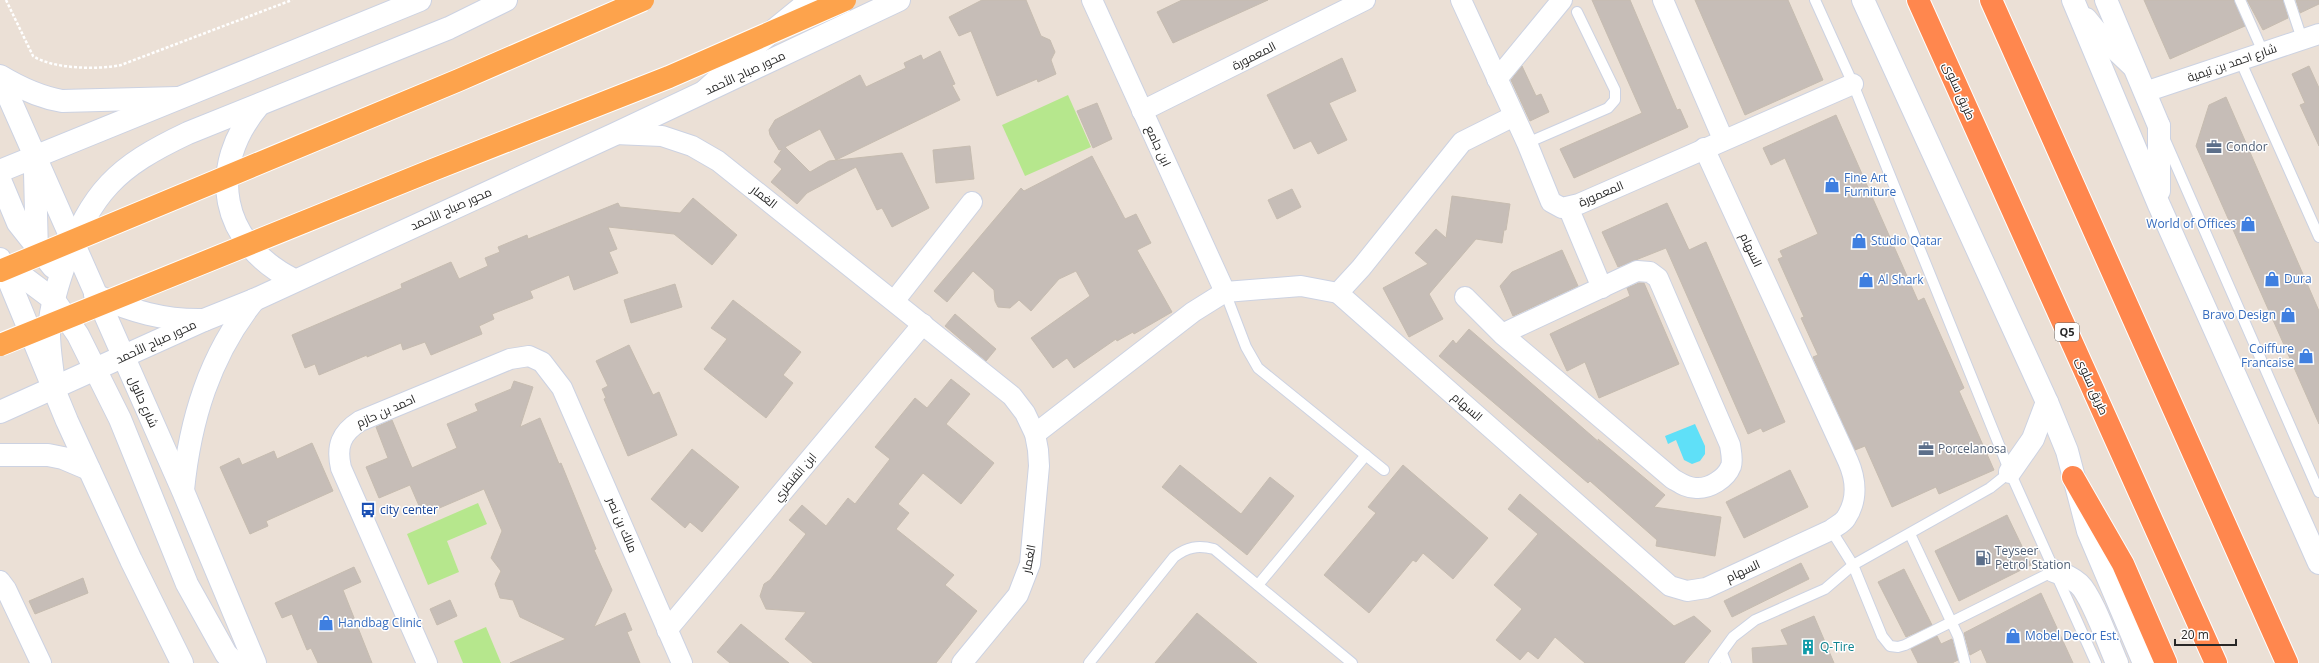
<svg xmlns="http://www.w3.org/2000/svg" width="2319" height="663" font-family="'Open Sans',Cairo,sans-serif">
  <style>
    .green { fill: #b6e78d }
    .water { fill: #5fe0f8 }
    .building { fill: #c6bdb7; stroke: #c6bcb0 }
    .lines { fill: none; stroke-linecap: round; stroke-linejoin: round }
    .service-casing { stroke: #ccd2e2; stroke-width: 12 }
    .minor-casing { stroke: #ccd2e2; stroke-width: 22 }
    .tertiary-casing { stroke: #ccd2e2; stroke-width: 24 }
    .secondary-casing { stroke: #ccd2e2; stroke-width: 24 }
    .motorway-casing { stroke: #fff; stroke-width: 24 }
    .path { stroke: #fff; stroke-width: 2.5; stroke-dasharray: 3 2; stroke-linecap: butt }
    .service { stroke: #fff; stroke-width: 10 }
    .minor { stroke: #fff; stroke-width: 20 }
    .tertiary { stroke: #fff; stroke-width: 22 }
    .secondary { stroke: #fff; stroke-width: 22 }
    .motorway { stroke: #ff874e; stroke-width: 22 }
    .trunk-bridge-casing { stroke: #fff; stroke-width: 24; stroke-linecap: butt }
    .trunk-bridge { stroke: #fda34c; stroke-width: 22 }
    .labels { text-anchor: middle; stroke-width: 3; stroke-linejoin: round; paint-order: stroke }
    .shield { fill: #fff; stroke: #686868; stroke-width: 1 }
    .shield-label { font-size: 11px; font-weight: bold; fill: #272727 }
    .street-label { font-size: 12px; fill: #272727; stroke: #fff }
    .service-label { font-size: 12px; fill: #4e5e75; stroke: #fff; text-anchor: start }
    .shop-label { font-size: 12px; fill: #366cbe; stroke: #fff; text-anchor: start }
    .transit-label { font-size: 12px; fill: #164399; stroke: #fff; text-anchor: start }
    .culture-label { font-size: 12px; fill: #0d838f; stroke: #fff; text-anchor: start }
  </style>
  <rect width="100%" height="100%" fill="#ebe0d6"/>
  <g class="green">
    <path d="M1068 95 1091 147 1025 176 1002 125Z"/>
    <path d="M478 503 487 524 447 541 459 572 428 585 407 534Z"/>
    <path d="M486 627 501 663H463L454 641Z"/>
  </g>
  <path class="water" d="M1695 424 1705 446V454L1700 461 1692 464 1684 460 1676 440 1668 444 1665 436Z"/>
  <g class="building">
    <path d="M982 0H1026L1041 36 1050 40 1055 52 1051 60 1056 74 1038 82 1037 79 997 96 971 31 959 36 949 17Z"/>
    <path d="M1182 0H1268L1173 43 1157 12Z"/>
    <path d="M1592 0H1630L1677 110 1680 109 1688 127 1574 178 1560 149 1642 113Z"/>
    <path d="M1695 0H1788L1823 80 1745 115Z"/>
    <path d="M2144 0H2234L2245 26 2170 59Z"/>
    <path d="M2247 0H2283L2288 18 2263 30Z"/>
    <path d="M2296 0H2319V4L2300 13Z"/>
    <path d="M940 51 955 84 952 85 960 100 836 160 820 129 785 147 810 172 829 161 902 153 929 208 892 227 882 208 877 210 856 167 807 193 797 204 771 182 782 169 774 162 782 149 779 150 770 135 769 130 775 120 860 75 866 87 906 68 904 63 921 55 923 60Z"/>
    <path d="M1342 58 1356 91 1329 103 1347 140 1318 154 1311 141 1294 149 1267 95Z"/>
    <path d="M1522 66 1536 96 1541 94 1549 112 1530 121 1511 80Z"/>
    <path d="M2309 66 2319 88V146L2300 105 2305 103 2292 74Z"/>
    <path d="M2226 97 2319 311V424L2196 146 2209 105Z"/>
    <path d="M1097 103 1112 139 1093 148 1077 111Z"/>
    <path d="M1836 115 1918 301 1924 298 1964 388 1959 391 1994 470 1939 494 1936 487 1892 507 1865 446 1855 450 1813 357 1818 355 1801 318 1804 317 1778 259 1783 257 1780 251 1818 234 1785 158 1771 165 1763 148Z"/>
    <path d="M970 146 974 179 936 183 933 150Z"/>
    <path d="M1092 156 1125 219 1136 214 1151 243 1137 250 1172 312 1134 334 1133 332 1117 341 1116 339 1074 368 1067 358 1053 368 1031 338 1090 296 1076 271 1059 279 1031 311 1019 300 1010 308 998 307 995 301 994 290 973 271 947 302 934 291 1021 188 1024 191Z"/>
    <path d="M1292 189 1301 207 1277 219 1268 200Z"/>
    <path d="M1452 196 1510 204 1506 230H1504L1502 243 1476 239 1429 294 1443 319 1409 337 1383 288 1428 264 1415 253 1436 229 1446 238Z"/>
    <path d="M693 198 737 235 712 265 674 234 608 227 617 249 609 252 618 273 574 290 569 275 530 291 533 298 492 314 494 319 479 326 482 334 431 355 425 342 403 350 401 343 367 357V355L319 375 315 364 305 368 292 335 402 288 401 284 451 262 459 279 488 266 485 258 500 252 498 247 527 235 528 239 618 203 620 207 680 213Z"/>
    <path d="M1667 203 1689 250 1706 242 1785 422 1763 432 1761 428 1748 434 1666 248 1618 267 1602 232Z"/>
    <path d="M1562 250 1578 286 1513 316 1500 286 1512 272Z"/>
    <path d="M1639 283H1644L1679 364 1599 398 1585 362 1567 371 1550 334 1630 296 1627 288Z"/>
    <path d="M675 284 682 307 631 323 624 300Z"/>
    <path d="M733 300 801 352 783 375 793 383 766 418 704 369 727 339 711 328Z"/>
    <path d="M955 314 996 349 986 361 945 326Z"/>
    <path d="M1469 329 1600 443 1598 439 1665 495 1654 507 1721 517 1715 556 1656 546 1657 540 1590 481 1588 483 1439 356 1453 340 1456 344Z"/>
    <path d="M629 345 653 395 659 392 677 435 628 456 604 399 606 398 602 389 608 386 596 361Z"/>
    <path d="M951 379 970 394 946 424 994 463 961 504 923 473 898 504 909 513 896 529 954 575 945 585 977 611 936 663H813L785 639 806 612 766 609 760 596 764 584 770 580 806 534 789 520 802 505 826 526 848 498 855 504 890 459 875 447 915 398 927 408Z"/>
    <path d="M514 381 533 387 520 427 540 418 559 464 561 463 596 549 594 550 612 590 594 627 625 613 632 630 627 632 640 663H510L566 639 520 617 513 600 500 598 495 584 501 571 491 558 502 531 484 489 423 515 410 485 379 498 366 467 388 458 376 427 392 420 412 468 457 448 447 424 478 411 475 404 511 389Z"/>
    <path d="M312 443 333 491 266 521 268 526 250 534 220 467 239 458 242 465 274 451 277 459Z"/>
    <path d="M692 449 739 487 702 532 690 522 685 528 651 499Z"/>
    <path d="M1180 465 1241 514 1270 477 1294 496 1247 555 1162 487Z"/>
    <path d="M1403 465 1488 538 1453 579 1423 553 1416 562 1413 560 1369 613 1324 575 1376 513 1368 507Z"/>
    <path d="M1790 470 1808 507 1744 538 1726 502Z"/>
    <path d="M1520 494 1674 626 1694 616 1711 631 1684 663H1585L1555 637 1538 659 1528 651 1520 660 1496 640 1522 609 1494 585 1538 534 1508 509Z"/>
    <path d="M2007 515 2031 565 1959 601 1935 551Z"/>
    <path d="M1801 563 1809 579 1732 617 1724 601Z"/>
    <path d="M354 567 361 582 343 590 372 663H318L311 648 307 650 292 614 282 618 275 603Z"/>
    <path d="M1904 569 1932 625 1906 637 1878 582Z"/>
    <path d="M83 578 88 593 35 614 29 601Z"/>
    <path d="M2041 593 2073 663H1987L1981 649 1970 655 1964 633Z"/>
    <path d="M450 600 457 616 437 625 430 609Z"/>
    <path d="M1197 613 1257 663H1155Z"/>
    <path d="M1814 616 1834 663H1753L1752 648 1788 645 1781 630Z"/>
    <path d="M741 624 768 646 789 663H730L717 652Z"/>
    <path d="M1937 636 1941 644 1952 639 1958 660 1952 663H1918L1911 649Z"/>
  </g>
  <g class="lines">
    <defs>
      <g id="service">
        <path d="M1815 0 1853 84 2010 472 2096 663"/>
        <path d="M2240 0 2263 52"/>
        <path d="M2289 0 2302 39"/>
        <path d="M2240 60 2319 237"/>
        <path d="M2165 140 2319 492"/>
        <path d="M1527 143 1608 108 1615 100V90L1577 12"/>
        <path d="M1225 292 1246 347 1258 368 1384 470"/>
        <path d="M1831 530 1853 565 1882 636 1890 646 1898 647 1905 645 2054 571"/>
        <path d="M1910 534 1958 636 1965 663"/>
        <path d="M1258 585 1366 455"/>
        <path d="M1722 653 1726 663"/>
        <path d="M1089 663 1174 557C1187 547 1198 545 1214 549L1352 663"/>
        <path d="M1714 663 1733 637 1755 620 1825 589 1853 565 1990 488 2010 472"/>
      </g>
      <g id="minor">
        <path d="M1092 0 1225 292"/>
        <path d="M1461 0 1527 143 1551 202 1562 208 1579 204 1853 84"/>
        <path d="M1663 0 1723 139"/>
        <path d="M1497 79 1562 0"/>
        <path d="M2145 92 2319 34"/>
        <path d="M1142 111 1365 0"/>
        <path d="M615 134 662 136 692 146 718 161 1012 396 1025 413 1035 434 1038 450 1039 466 1030 564 1018 595 962 663"/>
        <path d="M1568 207 1602 288"/>
        <path d="M1338 293 1670 586 1687 591 1706 588 1831 530C1836 526 1843 523 1846 518 1858 500 1856 479 1848 461L1704 148"/>
        <path d="M1465 297 1502 334 1673 479C1680 483 1687 488 1696 488 1709 489 1726 479 1731 466 1733 460 1731 452 1730 445L1658 278 1650 272 1637 271 1502 334"/>
        <path d="M895 300 972 202"/>
        <path d="M1035 434 1193 312 1225 292 1301 286 1338 293 1361 268 1462 142 1514 116"/>
        <path d="M0 581 6 589 41 663"/>
        <path d="M667 630 923 324"/>
        <path d="M427 663 341 468C336 446 341 433 360 421L510 359 529 356 542 362 562 388 682 663"/>
      </g>
      <g id="tertiary">
        <path d="M2106 0 2159 126"/>
        <path d="M259 105C206 168 220 243 294 280"/>
        <path d="M0 171 420 0"/>
        <path d="M0 412 204 320 254 300 615 134 899 0"/>
      </g>
      <g id="secondary">
        <path d="M1863 0 2047 402 2067 451 2088 531 2144 663"/>
        <path d="M2073 0 2159 205 2319 563"/>
        <path d="M2086 19 2095 30 2133 66"/>
        <path d="M0 76C20 88 39 97 62 101L178 98"/>
        <path d="M0 77 183 491 255 663"/>
        <path d="M705 91 757 44 811 0"/>
        <path d="M35 172 37 253"/>
        <path d="M0 180 18 223 53 267"/>
        <path d="M2159 191V126"/>
        <path d="M0 259 67 421 131 560 182 663"/>
        <path d="M0 264 18 273 54 300 78 335 120 419 187 584 226 654 235 663"/>
        <path d="M95 295C131 311 164 321 204 320"/>
        <path d="M54 388C53 370 49 352 49 334 49 311 57 286 64 266 92 191 116 167 188 133L449 28 506 0"/>
        <path d="M0 455H48L63 458 89 469"/>
        <path d="M2010 472 2033 439 2047 402"/>
        <path d="M183 490C190 421 209 356 254 300"/>
        <path d="M2054 571C2063 574 2072 578 2079 584 2092 596 2109 645 2117 663"/>
      </g>
      <g id="motorway">
        <path d="M1918 0 2216 663"/>
        <path d="M1991 0 2287 663"/>
        <path d="M2073 477 2123 564 2166 663"/>
      </g>
    </defs>
    <use href="#service" class="service-casing"/>
    <use href="#minor" class="minor-casing"/>
    <use href="#tertiary" class="tertiary-casing"/>
    <use href="#secondary" class="secondary-casing"/>
    <use href="#motorway" class="motorway-casing"/>
    <path class="path" d="M6 0 33 56C53 69 98 70 121 65L292 0"/>
    <use href="#service" class="service"/>
    <use href="#minor" class="minor"/>
    <use href="#tertiary" class="tertiary"/>
    <use href="#secondary" class="secondary"/>
    <use href="#motorway" class="motorway"/>
    <defs>
      <g id="trunk-bridge">
        <path d="M0 271 459 80 643 0"/>
        <path d="M0 345 430 171 669 77 845 0"/>
      </g>
    </defs>
    <use href="#trunk-bridge" class="trunk-bridge-casing"/>
    <use href="#trunk-bridge" class="trunk-bridge"/>
  </g>
  <defs>
    <symbol id="office-bare" viewBox="-9 -9 18 18"><path d="M-6-3h4V-5.5h4V-3h4V5H-6ZM-1-4.5V-3h2v-1.5ZM-6 0V1H6V0Z" fill="#5c6f8a" stroke="#fff" stroke-width="2.5" paint-order="stroke"/></symbol>
    <symbol id="shop-bare" viewBox="-9 -9 18 18"><path d="M-5-2.5h2.3a2.7 3.5 0 0 1 5.4 0H5L5.5 6h-11ZM-1.5-2.5h3a1.5 2.3 0 0 0-3 0Z" fill="#3f7fe0" stroke="#fff" stroke-width="2.5" paint-order="stroke"/></symbol>
    <symbol id="bus-bare" viewBox="-9 -9 18 18"><path d="M-5-6H5V4H4V6H2V4H-2V6H-4V4H-5ZM-3.5-4V0h7V-4ZM-3.5 1.2v1.5H-2V1.2ZM2 1.2v1.5H3.5V1.2Z" fill="#1a4fb4" stroke="#fff" stroke-width="2.5" paint-order="stroke"/></symbol>
    <symbol id="fuel-bare" viewBox="-9 -9 18 18"><path d="M-5.5-6h7V0h2V4h1.3V-2.5L3-4.5l.8-.8L6-3V5H2.5V1h-1V6h-7ZM-4.2-4.7v3.2H.2V-4.7Z" fill="#5c6f8a" stroke="#fff" stroke-width="2.5" paint-order="stroke"/></symbol>
    <symbol id="building-bare" viewBox="-9 -9 18 18"><path d="M-4-6H4V6H1V3H-1V6H-4ZM-2.5-4.3h1.7v1.8h-1.7ZM.8-4.3h1.7v1.8H.8ZM-2.5-1h1.7V.8h-1.7ZM.8-1h1.7V.8H.8Z" fill="#0f9aa8" stroke="#fff" stroke-width="2.5" paint-order="stroke"/></symbol>
  </defs>
  <g fill-rule="evenodd">
    <use href="#office-bare" x="2203" y="136" width="22" height="22"/>
    <use href="#shop-bare" x="1821" y="174" width="22" height="22"/>
    <use href="#shop-bare" x="2237" y="213" width="22" height="22"/>
    <use href="#shop-bare" x="1848" y="230" width="22" height="22"/>
    <use href="#shop-bare" x="2261" y="268" width="22" height="22"/>
    <use href="#shop-bare" x="1855" y="269" width="22" height="22"/>
    <use href="#shop-bare" x="2277" y="304" width="22" height="22"/>
    <use href="#shop-bare" x="2295" y="345" width="22" height="22"/>
    <use href="#office-bare" x="1915" y="438" width="22" height="22"/>
    <use href="#bus-bare" x="357" y="499" width="22" height="22"/>
    <use href="#fuel-bare" x="1972" y="547" width="22" height="22"/>
    <use href="#shop-bare" x="315" y="612" width="22" height="22"/>
    <use href="#shop-bare" x="2002" y="625" width="22" height="22"/>
    <use href="#building-bare" x="1797" y="636" width="22" height="22"/>
  </g>
  <g class="labels">
    <rect class="shield" x="2055" y="323" width="24" height="18" rx="3"/>
    <g class="shield-label">
      <text x="2067" y="336">Q5</text>
    </g>
    <g class="street-label">
      <text transform="translate(1254 56) rotate(-27)" y="4">المعمورة</text>
      <text transform="translate(2232 63) rotate(-19)" y="4">شارع احمد بن تيمية</text>
      <text transform="translate(745 73) rotate(-25)" y="4">محور صباح الأحمد</text>
      <text transform="translate(1959 91) rotate(66)" y="4">طريق سلوى</text>
      <text transform="translate(1158 146) rotate(65)" y="4">ابن جامع</text>
      <text transform="translate(1601 194) rotate(-23)" y="4">المعمورة</text>
      <text transform="translate(764 197) rotate(38)" y="4">الغمار</text>
      <text transform="translate(451 209) rotate(-24)" y="4">محور صباح الأحمد</text>
      <text transform="translate(1751 250) rotate(65)" y="4">السهام</text>
      <text transform="translate(156 342) rotate(-25)" y="4">محور صباح الأحمد</text>
      <text transform="translate(2092 386) rotate(66)" y="4">طريق سلوى</text>
      <text transform="translate(143 402) rotate(66)" y="4">شارع حالول</text>
      <text transform="translate(1467 407) rotate(41)" y="4">السهام</text>
      <text transform="translate(386 411) rotate(-24)" y="4">احمد بن حازم</text>
      <text transform="translate(795 477) rotate(-50)" y="4">ابن القنطري</text>
      <text transform="translate(622 525) rotate(67)" y="4">مالك بن نصر</text>
      <text transform="translate(1029 559) rotate(-79)" y="4">الغمار</text>
      <text transform="translate(1743 571) rotate(-25)" y="4">السهام</text>
    </g>
    <g class="service-label">
      <text x="2226" y="151">Condor</text>
      <text x="1938" y="453">Porcelanosa</text>
      <text x="1995" y="555">Teyseer<tspan x="1995" dy="14">Petrol Station</tspan></text>
    </g>
    <g class="shop-label">
      <text x="1844" y="182">Fine Art<tspan x="1844" dy="14">Furniture</tspan></text>
      <text x="2236" y="228" text-anchor="end">World of Offices</text>
      <text x="1871" y="245">Studio Qatar</text>
      <text x="2284" y="283">Dura</text>
      <text x="1878" y="284">Al Shark</text>
      <text x="2276" y="319" text-anchor="end">Bravo Design</text>
      <text x="2294" y="353" text-anchor="end">Coiffure<tspan x="2294" dy="14">Francaise</tspan></text>
      <text x="338" y="627">Handbag Clinic</text>
      <text x="2025" y="640">Mobel Decor Est.</text>
    </g>
    <g class="transit-label">
      <text x="380" y="514">city center</text>
    </g>
    <g class="culture-label">
      <text x="1820" y="651">Q-Tire</text>
    </g>
  </g>
  <path d="M2175 639v6h61v-6" fill="none" stroke="#272727" stroke-width="2"/>
  <text x="2181" y="639" font-size="12" fill="#272727" stroke="#ffffff" stroke-width="3" paint-order="stroke">20 m</text>
</svg>
